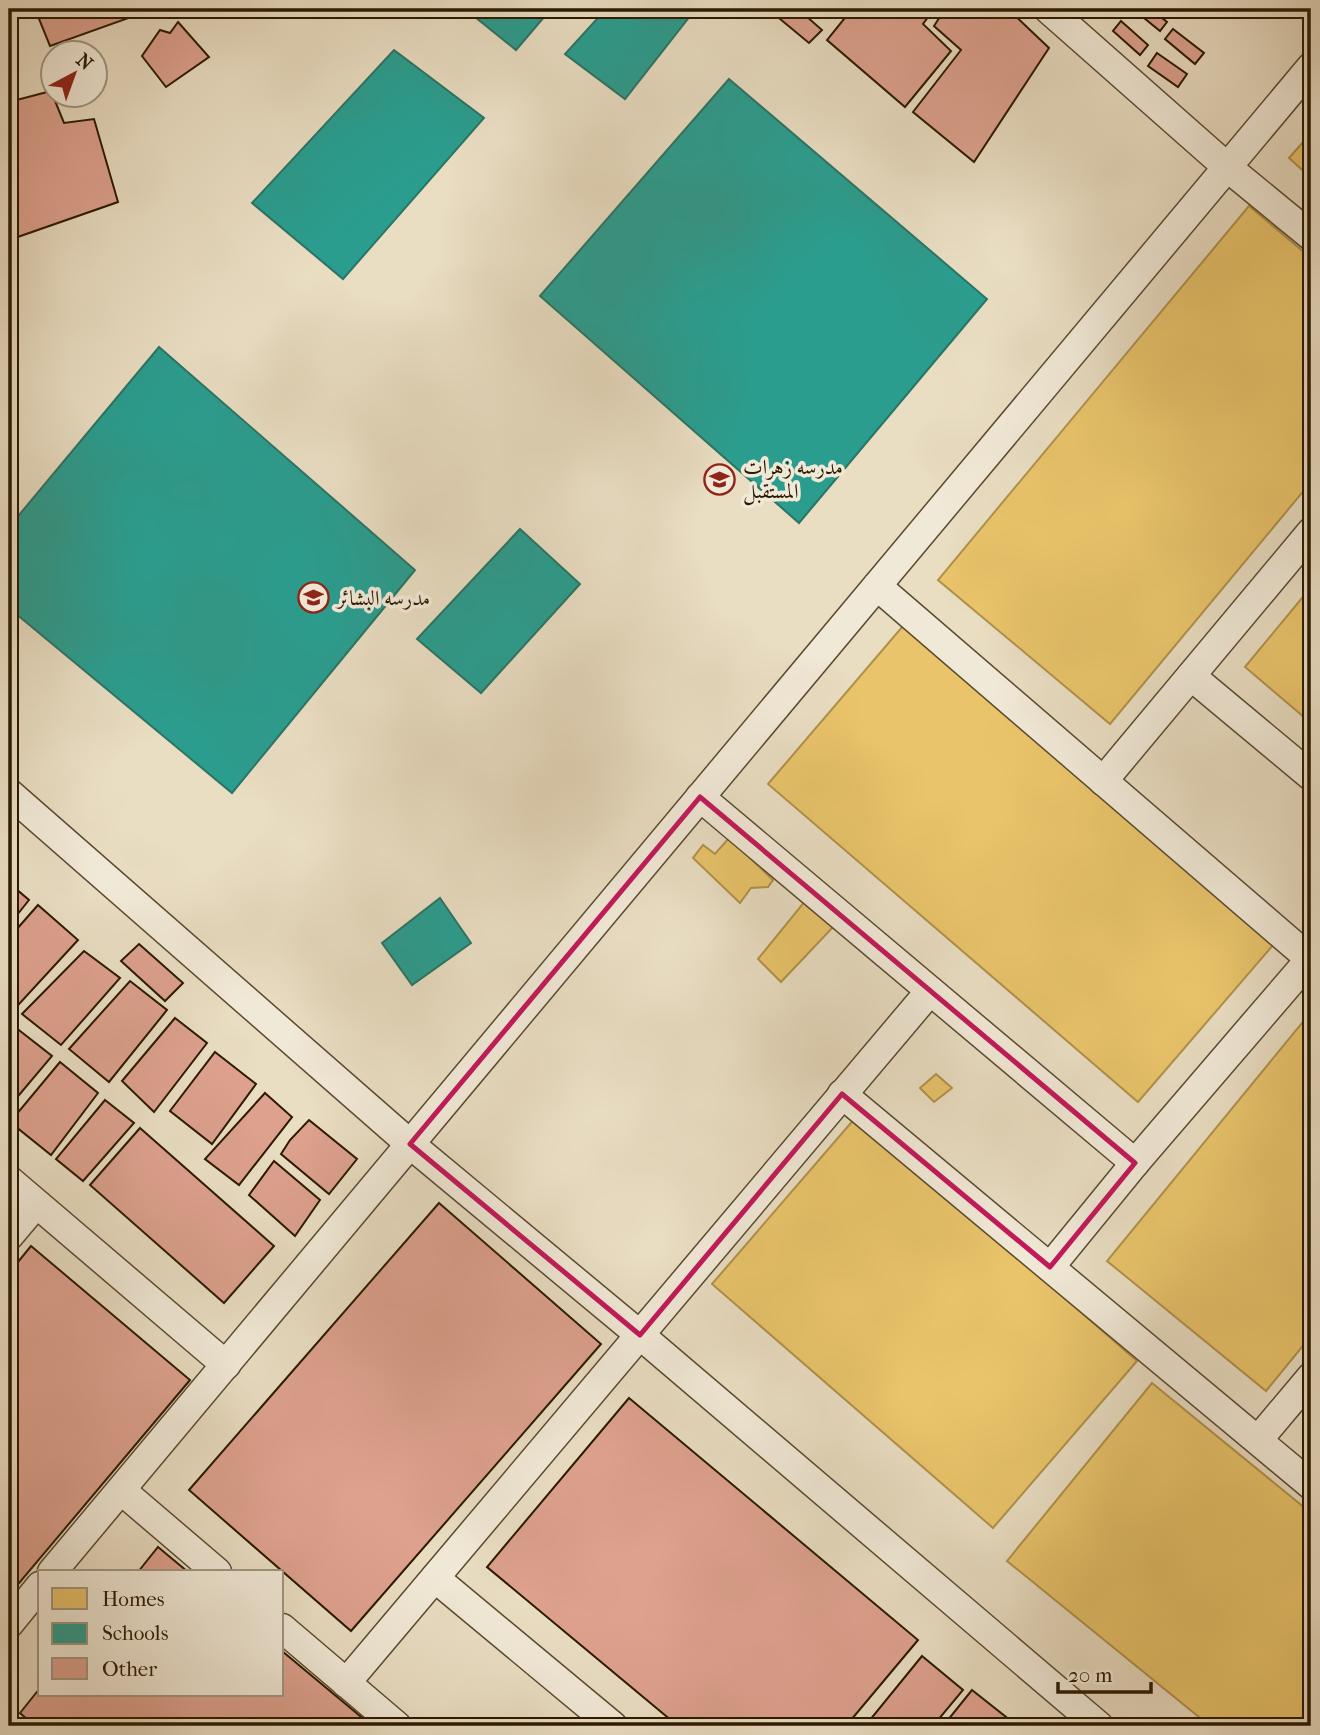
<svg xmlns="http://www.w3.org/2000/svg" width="1320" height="1735" font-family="'IM FELL French Canon',Amiri,serif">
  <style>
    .homes { fill: #e9c46a; stroke: #b0914a; stroke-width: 2 }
    .schools { fill: #2a9d8f; stroke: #2a7564; stroke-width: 2 }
    .building { fill: #dda18e; stroke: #2b1900; stroke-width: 2 }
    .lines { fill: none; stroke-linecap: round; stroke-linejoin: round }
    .street-casing { stroke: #5a4a30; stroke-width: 31 }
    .street { stroke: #f1e9d7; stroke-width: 28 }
    .marked { fill: none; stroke: #c2185b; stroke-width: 5; stroke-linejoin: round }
    .labels { text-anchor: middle; stroke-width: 7; stroke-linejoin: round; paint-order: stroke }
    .poi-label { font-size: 21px; fill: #2b1900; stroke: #f1e9d7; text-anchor: start }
  </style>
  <rect width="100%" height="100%" fill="#e9ddc2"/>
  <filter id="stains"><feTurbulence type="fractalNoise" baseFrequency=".00286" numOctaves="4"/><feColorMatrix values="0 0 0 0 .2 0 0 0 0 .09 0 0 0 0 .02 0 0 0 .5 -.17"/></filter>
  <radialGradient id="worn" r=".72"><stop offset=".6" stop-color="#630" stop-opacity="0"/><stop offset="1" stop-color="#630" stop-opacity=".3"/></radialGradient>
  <g class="homes">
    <path d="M1311 133V178L1289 158Z"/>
    <path d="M1249 206 1311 258V482L1110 724 938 580Z"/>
    <path d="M1311 587V723L1245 667Z"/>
    <path d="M903 626 1274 944 1138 1102 768 784Z"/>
    <path d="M729 838 773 880 768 887 751 888 740 903 693 858 703 845 715 854Z"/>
    <path d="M805 901 836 924 781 982 758 959Z"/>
    <path d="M1311 1012V1336L1266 1391 1107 1261Z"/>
    <path d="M936 1074 952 1088 934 1102 920 1088Z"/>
    <path d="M856 1117 1137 1361 993 1528 712 1284Z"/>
    <path d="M1152 1383 1311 1513V1726H1210L1007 1561Z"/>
  </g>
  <g class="schools">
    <path d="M465 9H551L516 50Z"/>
    <path d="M606 9H691L694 11 625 99 565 54Z"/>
    <path d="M394 50 484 118 343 279 252 203Z"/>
    <path d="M729 79 987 299 799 523 540 296Z"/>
    <path d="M159 347 415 570 232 793 9 608V527Z"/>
    <path d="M520 529 580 584 481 693 417 639Z"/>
    <path d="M440 898 471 943 412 985 382 943Z"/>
  </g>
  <g class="building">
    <path d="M35 9H135L137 15 50 46Z"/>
    <path d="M768 9H798L822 30 809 43Z"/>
    <path d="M852 9H934L923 24 951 51 905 107 827 40Z"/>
    <path d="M945 9H1008L1049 48 974 162 913 112 961 50 934 26Z"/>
    <path d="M1133 9H1151L1167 22 1160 31Z"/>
    <path d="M1121 21 1148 45 1140 55 1113 31Z"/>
    <path d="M178 22 209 57 166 87 142 56 160 30 170 33Z"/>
    <path d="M1173 29 1204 53 1195 64 1165 39Z"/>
    <path d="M1157 53 1187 74 1178 87 1148 66Z"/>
    <path d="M51 91 64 123 94 119 118 202 9 240V133L13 131 9 102Z"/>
    <path d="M9 883 29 900 9 925Z"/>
    <path d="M38 905 78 940 9 1015V938Z"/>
    <path d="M139 944 183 983 165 1001 121 961Z"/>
    <path d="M84 951 120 978 61 1045 22 1014Z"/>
    <path d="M130 981 167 1010 109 1082 69 1049Z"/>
    <path d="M175 1018 207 1043 154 1112 122 1081Z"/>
    <path d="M15 1027 52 1056 9 1107V1034Z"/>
    <path d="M215 1052 256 1084 212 1144 170 1111Z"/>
    <path d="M60 1062 98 1093 51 1155 10 1122Z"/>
    <path d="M265 1093 292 1117 239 1185 205 1159Z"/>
    <path d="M105 1100 134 1123 83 1181 56 1159Z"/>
    <path d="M309 1120 357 1159 329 1194 281 1154 290 1140Z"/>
    <path d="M140 1128 274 1246 224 1303 90 1185Z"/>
    <path d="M274 1161 320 1200 295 1236 249 1195Z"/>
    <path d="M439 1203 601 1344 351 1631 189 1490Z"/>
    <path d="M31 1246 190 1380 9 1595V1273Z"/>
    <path d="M629 1398 918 1640 846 1726H678L487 1567Z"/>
    <path d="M158 1547 188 1572H138Z"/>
    <path d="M282 1651 372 1726H35L20 1713 40 1688V1695H282Z"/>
    <path d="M922 1656 963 1690 933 1726H865Z"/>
    <path d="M972 1690 1006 1717 998 1726H943Z"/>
  </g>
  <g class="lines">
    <defs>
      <g id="street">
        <path d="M1048 9 1227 167 1311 236"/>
        <path d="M877 586 1310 959"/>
        <path d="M1191 676 1311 776"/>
        <path d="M1103 781 1311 532"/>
        <path d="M9 793 410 1144 640 1335 1099 1726"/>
        <path d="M700 797 1135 1163"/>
        <path d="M842 1094 1311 1485"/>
        <path d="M9 1180 226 1365"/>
        <path d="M9 1236 36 1204"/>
        <path d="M1050 1267 1135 1163 1311 958"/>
        <path d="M1258 1440 1311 1377"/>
        <path d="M121 1490 217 1572"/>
        <path d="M52 1572 1311 67"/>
        <path d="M435 1578 613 1726"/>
        <path d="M9 1624 40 1586"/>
        <path d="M282 1628 397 1726"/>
        <path d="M346 1683 930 991"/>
      </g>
    </defs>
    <use href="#street" class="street-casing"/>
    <use href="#street" class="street"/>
  </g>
  <path class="marked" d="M700 797 1135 1163 1050 1267 842 1094 640 1335 410 1144Z"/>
  <defs>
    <symbol id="school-ring" viewBox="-11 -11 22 22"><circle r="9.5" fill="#f1e9d7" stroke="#8f2418" stroke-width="1.5"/><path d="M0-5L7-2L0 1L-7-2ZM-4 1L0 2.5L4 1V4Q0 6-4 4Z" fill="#8f2418"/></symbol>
  </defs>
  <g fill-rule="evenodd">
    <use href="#school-ring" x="702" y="462" width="35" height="35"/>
    <use href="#school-ring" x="296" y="580" width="35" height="35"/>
  </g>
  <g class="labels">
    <g class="poi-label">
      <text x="743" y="474">مدرسه زهرات<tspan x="743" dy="24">المستقبل</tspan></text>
      <text x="337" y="605">مدرسه البشائر</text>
    </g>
  </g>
  <rect width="1320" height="1735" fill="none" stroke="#e9ddc2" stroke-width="35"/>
  <rect x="10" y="10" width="1299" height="1714" fill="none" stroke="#2b1900" stroke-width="3.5"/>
  <rect x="18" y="18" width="1285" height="1700" fill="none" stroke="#2b1900" stroke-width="2"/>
  <rect x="38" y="1570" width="245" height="126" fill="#f1e9d7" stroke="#a29681" stroke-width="2"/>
  <rect x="52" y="1588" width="35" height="21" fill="#e9c46a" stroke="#a29681" stroke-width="2"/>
  <text x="102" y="1606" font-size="21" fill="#2b1900">Homes</text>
  <rect x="52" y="1623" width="35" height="21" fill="#2a9d8f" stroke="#a29681" stroke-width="2"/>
  <text x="102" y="1640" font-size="21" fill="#2b1900">Schools</text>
  <rect x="52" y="1658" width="35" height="21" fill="#dda18e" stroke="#a29681" stroke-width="2"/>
  <text x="102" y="1676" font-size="21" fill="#2b1900">Other</text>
  <g transform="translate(74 74) rotate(41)"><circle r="33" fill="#f1e9d7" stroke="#a29681" stroke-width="2"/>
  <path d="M0-5L12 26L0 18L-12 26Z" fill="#8f2418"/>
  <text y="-10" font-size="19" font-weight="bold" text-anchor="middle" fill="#2b1900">N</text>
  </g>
  <path d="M1058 1682v10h93v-10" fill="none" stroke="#2b1900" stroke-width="3.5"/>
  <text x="1068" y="1682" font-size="21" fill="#2b1900" stroke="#f1e9d7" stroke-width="5" paint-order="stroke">20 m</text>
  <rect width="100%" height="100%" filter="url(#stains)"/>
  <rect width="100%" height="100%" fill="url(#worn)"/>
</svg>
